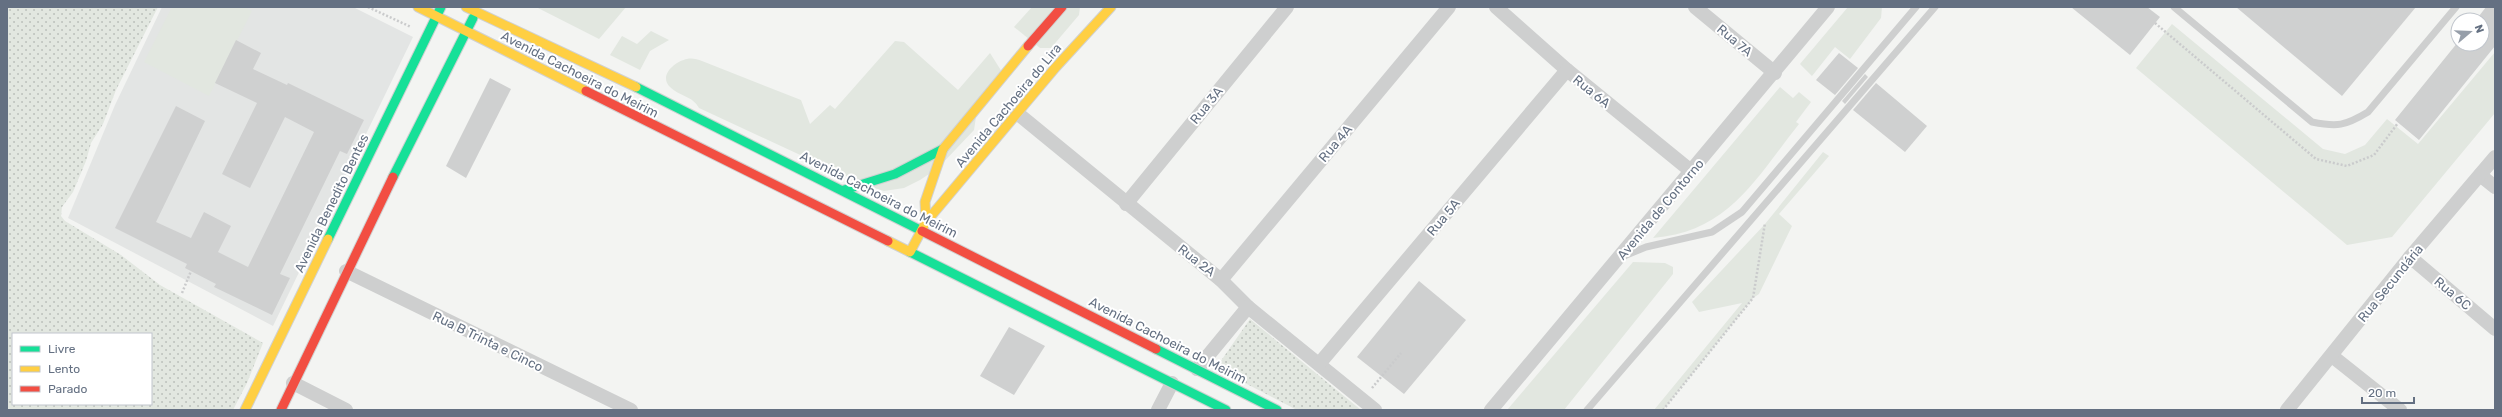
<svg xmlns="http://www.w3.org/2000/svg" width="2502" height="417" font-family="Rubik,sans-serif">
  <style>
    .built { fill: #e3e5e4 }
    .grass { fill: #e2e7e0 }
    .park { fill: url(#park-dots); fill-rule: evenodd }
    .building { fill: #cfd0d0 }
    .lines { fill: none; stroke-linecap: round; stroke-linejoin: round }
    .fast-casing { stroke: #d0d1d1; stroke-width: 11 }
    .slow-casing { stroke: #d0d1d1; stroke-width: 11 }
    .jam-casing { stroke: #d0d1d1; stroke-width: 11 }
    .path { stroke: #cacbcc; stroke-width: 2.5; stroke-dasharray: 2 2; stroke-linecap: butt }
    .lane { stroke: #cecfcf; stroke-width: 7 }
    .street { stroke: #cecfcf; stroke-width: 14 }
    .fast { stroke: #16e098; stroke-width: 9 }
    .slow { stroke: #ffcf43; stroke-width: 9 }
    .jam { stroke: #f24e42; stroke-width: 9 }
    .labels { text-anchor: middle; stroke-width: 4; stroke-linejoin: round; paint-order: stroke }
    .street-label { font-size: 13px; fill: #647082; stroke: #fff }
  </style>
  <defs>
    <pattern id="park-dots" width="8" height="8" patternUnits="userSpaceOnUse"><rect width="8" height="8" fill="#e2e7e0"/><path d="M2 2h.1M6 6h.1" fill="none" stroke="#bbc0bb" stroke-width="1.8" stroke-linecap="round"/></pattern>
  </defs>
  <rect width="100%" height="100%" fill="#f3f4f2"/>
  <path class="built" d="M162 7H353L413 37 273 326 68 218 115 105Z"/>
  <g class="grass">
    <path d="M172 7H244L252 11 209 96 144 62Z"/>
    <path d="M536 7H626L599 39Z"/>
    <path d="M1032 7H1080L1079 15 1051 48H1040L1014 27Z"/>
    <path d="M1848 7H1882L1881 18 1850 59 1835 47 1812 76 1800 64Z"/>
    <path d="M2172 24 2323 149 2345 154 2365 145 2387 119 2418 144 2495 52V113L2392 237 2347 245 2136 68Z"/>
    <path d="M651 31 669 40 650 51 640 70 610 55 622 36 637 44Z"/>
    <path d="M895 41 904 42 958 90 990 53 1002 72 976 117 974 130 938 168 920 180 904 188 884 191 865 185 699 108C693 96 679 96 670 87 658 75 676 61 687 59 692 58 697 59 702 61L801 100 810 124 830 105 835 109Z"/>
    <path d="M1780 87 1793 98 1799 92 1811 102 1796 122 1799 124C1756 178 1729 232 1653 238Z"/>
    <path d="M1823 152 1829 156 1779 214 1792 226 1759 294 1753 298 1663 410H1654L1742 303 1699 312 1692 302 1765 224Z"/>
    <path d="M1633 262 1665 263 1673 267V274L1564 410H1507Z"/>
  </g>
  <g class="park">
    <path d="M7 7H158L116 90 103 124 91 143 86 161 73 192 62 207 61 216 65 221 121 255 160 285 263 343 247 383 233 410H7ZM13 334H151V404H13Z"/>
    <path d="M1250 319 1361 410H1297L1216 368Z"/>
  </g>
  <g class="building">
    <path d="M2071 7H2147L2160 17 2130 55Z"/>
    <path d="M2236 7H2416L2342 96Z"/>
    <path d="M2486 7H2495V46L2419 140 2395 120 2458 42V44H2482V20H2476Z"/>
    <path d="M236 40 261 53 253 69 287 85 288 83 364 120 347 154 340 151 280 274 290 278 272 315 214 287 216 284 185 268 187 264 115 228 176 106 205 121 156 222 191 238 204 212 231 226 218 252 248 267 314 132 285 117 250 188 222 174 257 103 215 83Z"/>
    <path d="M1839 53 1858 68 1835 95 1816 80Z"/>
    <path d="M1865 74 1868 77 1845 104 1842 101Z"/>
    <path d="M490 78 511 89 466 178 446 166Z"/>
    <path d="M1876 83 1927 126 1905 152 1853 110Z"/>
    <path d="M1419 281 1466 320 1404 394 1357 357Z"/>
    <path d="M1009 327 1045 346 1014 395 980 376Z"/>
  </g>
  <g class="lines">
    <defs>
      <g id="fast">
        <path d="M636 87 922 231"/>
        <path d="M393 177 473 18"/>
        <path d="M844 190 895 174 943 149"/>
        <path d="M328 239 441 7"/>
        <path d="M910 252 1226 410"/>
        <path d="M1156 349 1277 410"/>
      </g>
      <g id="slow">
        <path d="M418 7 586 91"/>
        <path d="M466 7 636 87"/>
        <path d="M926 222 925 202 943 149 1028 46"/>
        <path d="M888 241 910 252 926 222 1055 68 1111 7"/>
        <path d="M245 410 328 239"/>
      </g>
      <g id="jam">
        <path d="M1028 46 1062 7"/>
        <path d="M586 91 888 241"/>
        <path d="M922 231 1156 349"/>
        <path d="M281 410 393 177"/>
      </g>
    </defs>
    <use href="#fast" class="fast-casing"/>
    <use href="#slow" class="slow-casing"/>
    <use href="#jam" class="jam-casing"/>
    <g class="path">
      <path d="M368 7 411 27"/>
      <path d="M2155 23 2316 159 2347 166 2374 155 2398 123"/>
      <path d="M182 293 191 271"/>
      <path d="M1372 388 1401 353"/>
      <path d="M1663 410 1753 298 1765 223"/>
    </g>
    <g class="lane">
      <path d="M2174 7 2312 122C2337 127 2345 126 2368 112L2456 7"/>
      <path d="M1624 256 1646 247 1712 232 1742 212 1916 7"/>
      <path d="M1587 410 1935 7"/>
    </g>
    <g class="street">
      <path d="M1496 7 1567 70 1691 171"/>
      <path d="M1695 7 1775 73"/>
      <path d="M1017 113 1221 280 1248 307 1375 410"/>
      <path d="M2480 175 2495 187"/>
      <path d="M1126 204 1287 7"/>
      <path d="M2410 257 2495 329"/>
      <path d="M346 271 631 410"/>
      <path d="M1221 280 1449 7"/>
      <path d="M2332 356 2400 410"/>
      <path d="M1319 364 1567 70"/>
      <path d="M1197 369 1248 307"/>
      <path d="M293 383 346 410"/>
      <path d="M1158 410 1172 383"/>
      <path d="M1491 410 1828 7"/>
      <path d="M2287 410 2410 257 2495 157"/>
    </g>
    <use href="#fast" class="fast"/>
    <use href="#slow" class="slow"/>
    <use href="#jam" class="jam"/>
  </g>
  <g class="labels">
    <g class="street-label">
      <text transform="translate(1735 40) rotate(40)" y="5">Rua 7A</text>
      <text transform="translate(580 74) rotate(27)" y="5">Avenida Cachoeira do Meirim</text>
      <text transform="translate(1592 91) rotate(39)" y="5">Rua 6A</text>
      <text transform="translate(1008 105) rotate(-50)" y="5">Avenida Cachoeira do Lira</text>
      <text transform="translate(1206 105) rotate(-51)" y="5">Rua 3A</text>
      <text transform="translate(1335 143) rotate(-50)" y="5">Rua 4A</text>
      <text transform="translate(879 194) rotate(27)" y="5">Avenida Cachoeira do Meirim</text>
      <text transform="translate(331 203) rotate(-64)" y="5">Avenida Benedito Bentes</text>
      <text transform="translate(1660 209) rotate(-50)" y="5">Avenida de Contorno</text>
      <text transform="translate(1443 217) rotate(-50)" y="5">Rua 5A</text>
      <text transform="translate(1197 260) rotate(38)" y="5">Rua 2A</text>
      <text transform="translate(2390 283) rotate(-51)" y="5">Rua Secundária</text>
      <text transform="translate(2453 293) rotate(40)" y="5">Rua 6C</text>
      <text transform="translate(1168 340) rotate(27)" y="5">Avenida Cachoeira do Meirim</text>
      <text transform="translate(488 341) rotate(26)" y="5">Rua B Trinta e Cinco</text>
    </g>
  </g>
  <rect width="2502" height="417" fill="none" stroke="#647082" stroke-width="16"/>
  <rect x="12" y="333" width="140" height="72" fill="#ffffff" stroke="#c1c6cd"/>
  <rect x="20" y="346" width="20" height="6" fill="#16e098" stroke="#c1c6cd"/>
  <text x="48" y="353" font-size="12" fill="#647082">Livre</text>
  <rect x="20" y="366" width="20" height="6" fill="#ffcf43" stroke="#c1c6cd"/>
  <text x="48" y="373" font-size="12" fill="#647082">Lento</text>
  <rect x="20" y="386" width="20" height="6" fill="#f24e42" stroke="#c1c6cd"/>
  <text x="48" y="393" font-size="12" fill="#647082">Parado</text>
  <g transform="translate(2470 32) rotate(71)"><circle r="19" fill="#ffffff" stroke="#c1c6cd"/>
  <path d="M0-3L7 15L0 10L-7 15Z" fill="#969ea9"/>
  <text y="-6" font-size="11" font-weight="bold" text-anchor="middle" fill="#647082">N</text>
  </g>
  <path d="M2362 397v6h52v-6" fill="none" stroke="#647082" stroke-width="2"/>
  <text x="2368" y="397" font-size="12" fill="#647082" stroke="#ffffff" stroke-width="3" paint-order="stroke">20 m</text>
</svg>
